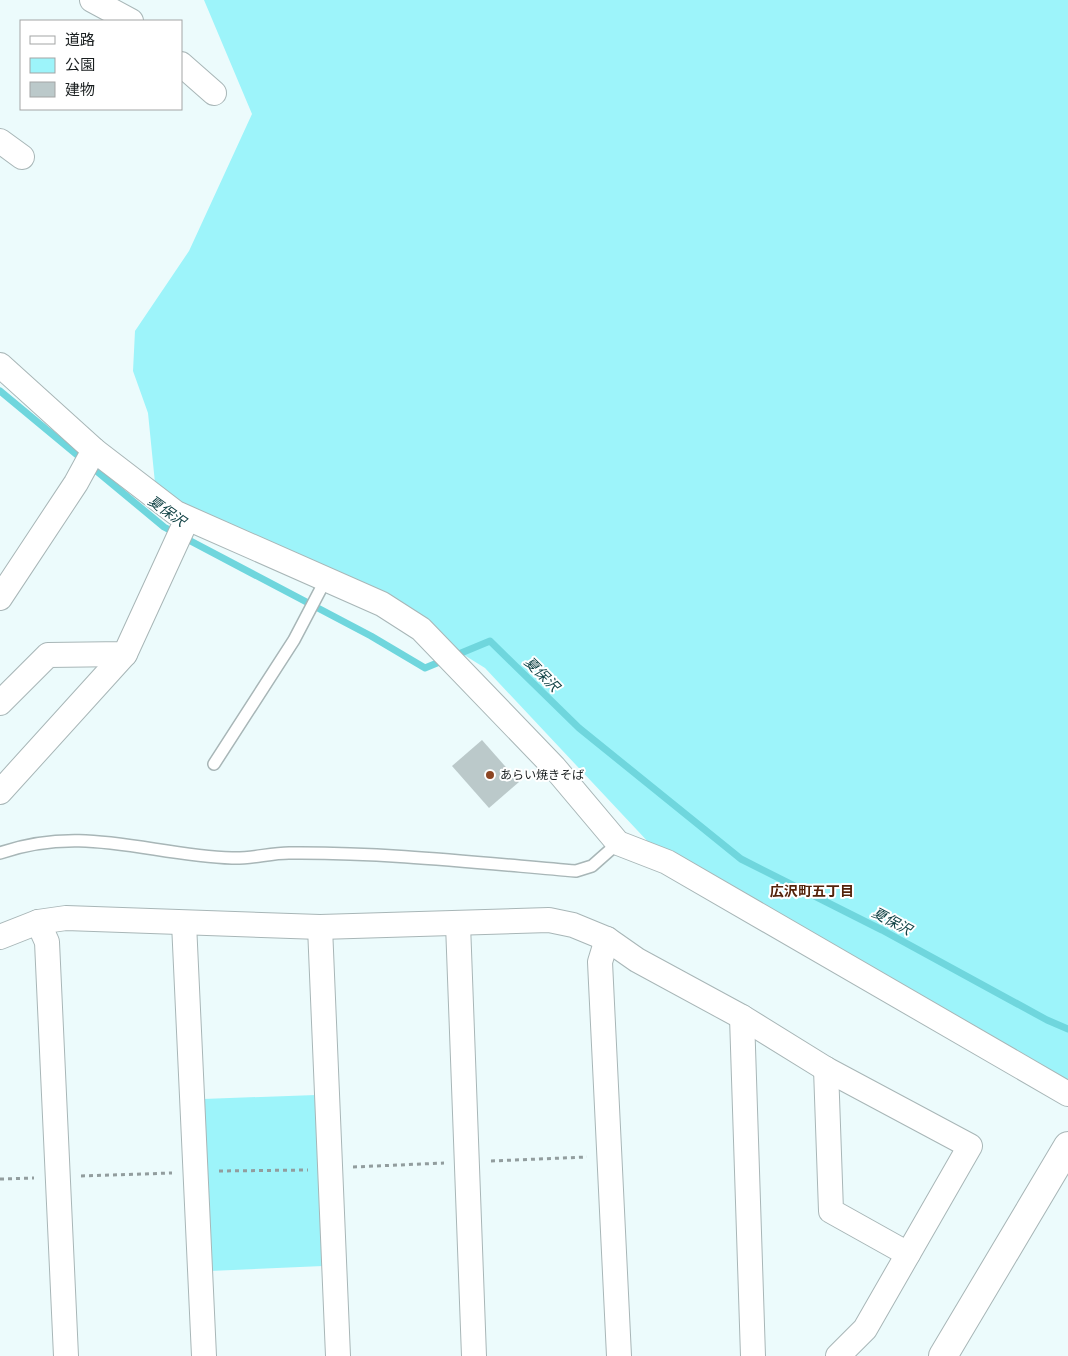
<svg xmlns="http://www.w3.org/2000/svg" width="1068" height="1356" font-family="Quicksand,'Noto Sans JP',sans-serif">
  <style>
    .green { fill: #9df4fa }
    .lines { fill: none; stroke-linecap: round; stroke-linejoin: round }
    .stream { stroke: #6fd6dd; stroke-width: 7 }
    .building { fill: #bbc9ca }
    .service-casing { stroke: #a8b6b7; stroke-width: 14 }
    .minor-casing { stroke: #a8b6b7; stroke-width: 26 }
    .tertiary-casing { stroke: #a8b6b7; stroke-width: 30 }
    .path { stroke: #929d9e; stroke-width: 3; stroke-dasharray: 4 4; stroke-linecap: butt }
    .service { stroke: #fff; stroke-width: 11 }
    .minor { stroke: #fff; stroke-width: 24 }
    .tertiary { stroke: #fff; stroke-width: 28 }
    .poi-dot { fill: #8c4523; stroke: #fff; stroke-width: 2 }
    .labels { text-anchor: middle; stroke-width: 4; stroke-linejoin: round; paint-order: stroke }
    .poi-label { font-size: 12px; fill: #181d1e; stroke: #fff; text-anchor: start }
    .water-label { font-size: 14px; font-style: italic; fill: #114245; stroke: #fff }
    .neighbourhood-label { font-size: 14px; font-weight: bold; fill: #53230b; stroke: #fff }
  </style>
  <rect width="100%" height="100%" fill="#ecfbfc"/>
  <g class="green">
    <path d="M204 0H1068V1085L667 862 485 668 382 604 182 507 155 483 148 413 133 371 135 331 189 251 252 114Z"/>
    <path d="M316 1095 323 1266 210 1271 203 1099Z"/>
  </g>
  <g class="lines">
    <path class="stream" d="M0 391 164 527 371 636 425 668 490 641 579 728 741 859 882 930 1047 1020 1068 1029"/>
  </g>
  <path class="building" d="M482 740 519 782 489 808 452 766Z"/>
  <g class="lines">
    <defs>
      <g id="service">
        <path d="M214 764 294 640 326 579"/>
        <path d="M0 853C83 824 149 855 232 858 251 859 270 853 289 853 384 852 481 863 576 871L592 866 618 843"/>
      </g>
      <g id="minor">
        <path d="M92 0 131 21"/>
        <path d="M181 64 214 93"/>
        <path d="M0 141 22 157"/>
        <path d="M0 365 94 450 176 513 382 604 421 629 554 767 618 843 667 862 1068 1094"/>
        <path d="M0 598 76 483 94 450"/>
        <path d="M0 703 48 655 125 654 187 519"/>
        <path d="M0 792 125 654"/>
        <path d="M38 922 47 942 66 1356"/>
        <path d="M184 923 204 1356"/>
        <path d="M458 924 474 1356"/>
        <path d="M320 927 338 1356"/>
        <path d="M0 937 38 922 66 918 320 927 549 920 573 925 607 939 637 960 742 1017 826 1069 970 1146 865 1329 838 1356"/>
        <path d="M607 939 600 962 619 1356"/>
        <path d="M742 1017 753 1356"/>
        <path d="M826 1069 831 1211 908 1254"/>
      </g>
      <path id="tertiary" d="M943 1356 1068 1146"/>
    </defs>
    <use href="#service" class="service-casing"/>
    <use href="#minor" class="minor-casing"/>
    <use href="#tertiary" class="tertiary-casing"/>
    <g class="path">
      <path d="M491 1161 587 1157"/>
      <path d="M353 1167 444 1163"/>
      <path d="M219 1171 308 1170"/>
      <path d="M81 1176 172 1173"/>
      <path d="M0 1179 34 1178"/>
    </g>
    <use href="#service" class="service"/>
    <use href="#minor" class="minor"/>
    <use href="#tertiary" class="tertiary"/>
  </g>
  <circle class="poi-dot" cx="490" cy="775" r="5"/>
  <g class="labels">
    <g class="poi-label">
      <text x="500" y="779">あらい焼きそば</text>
    </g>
    <g class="water-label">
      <text transform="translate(167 511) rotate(35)" y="5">夏保沢</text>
      <text transform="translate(542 674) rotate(45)" y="5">夏保沢</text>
      <text transform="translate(892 921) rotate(28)" y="5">夏保沢</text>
    </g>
    <g class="neighbourhood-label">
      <text x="812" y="896">広沢町五丁目</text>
    </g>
  </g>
  <rect x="20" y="20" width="162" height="90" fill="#ffffff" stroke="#a3a5a5"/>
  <rect x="30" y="36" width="25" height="8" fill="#ffffff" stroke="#a3a5a5"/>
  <text x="65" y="45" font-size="15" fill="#181d1e">道路</text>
  <rect x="30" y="58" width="25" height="15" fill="#9df4fa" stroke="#a3a5a5"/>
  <text x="65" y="70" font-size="15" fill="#181d1e">公園</text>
  <rect x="30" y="82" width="25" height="15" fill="#bbc9ca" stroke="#a3a5a5"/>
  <text x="65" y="95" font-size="15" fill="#181d1e">建物</text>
</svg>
